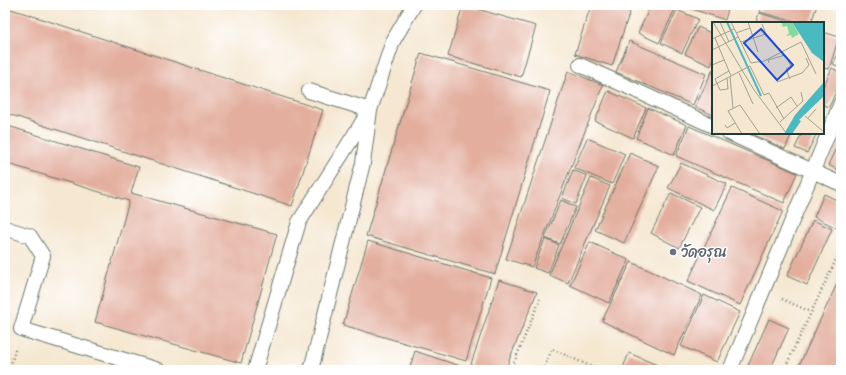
<svg xmlns="http://www.w3.org/2000/svg" width="846" height="375" font-family="Sriracha,'Playpen Sans Thai',sans-serif">
  <style>
    .building { fill: #e3ae9e }
    .lines { fill: none; stroke-linecap: round; stroke-linejoin: round }
    .service-casing { stroke: #6a786b; stroke-width: 16 }
    .path { stroke: #6a786b; stroke-width: 2.5; stroke-dasharray: 1 3; stroke-linecap: butt }
    .service { stroke: #fff; stroke-width: 14 }
    .worship-dot { fill: #6b7280; stroke: #fff; stroke-width: 1.5 }
    .labels { text-anchor: middle; stroke-width: 3; stroke-linejoin: round; paint-order: stroke }
    .worship-label { font-size: 15px; fill: #5b616d; stroke: #fff; text-anchor: start }
    .inset-river { fill: none; stroke: #4ab9c1; stroke-width: 2 }
    .inset-road { fill: none; stroke: #9fa392; stroke-width: 1 }
    .view { fill: #1d4ed8; fill-opacity: 0.15; stroke: #1d4ed8; stroke-width: 2 }
    .inset-edge { fill: none; stroke: #1f3d34; stroke-width: 2 }
  </style>
  <rect width="100%" height="100%" fill="#fff"/>
  <filter id="ink" filterUnits="userSpaceOnUse"><feTurbulence type="fractalNoise" baseFrequency=".025" numOctaves="2"/><feDisplacementMap in="SourceGraphic" scale="8" xChannelSelector="R" yChannelSelector="G"/><feConvolveMatrix kernelMatrix="1 2 1 2 8 2 1 2 1" color-interpolation-filters="sRGB"/></filter>
  <filter id="wash" filterUnits="userSpaceOnUse"><feTurbulence type="fractalNoise" baseFrequency=".012" numOctaves="4" result="noise"/><feDisplacementMap in="SourceGraphic" scale="16" xChannelSelector="R" yChannelSelector="G"/><feGaussianBlur stdDeviation="0.9" result="paint"/><feColorMatrix in="noise" values="0 0 0 0 0 0 0 0 0 0 0 0 0 0 0 0 0 1.4 0 .05"/><feComposite in="paint" operator="in"/></filter>
  <g filter="url(#wash)">
    <rect width="100%" height="100%" fill="#f5e7d0"/>
    <g id="blocks">
      <g class="building">
        <path d="M463 5 536 26 521 77 448 56Z"/>
        <path d="M591 5H632L612 66 575 54Z"/>
        <path d="M651 5H667L675 9 659 43 638 33Z"/>
        <path d="M680 5H729L725 20Z"/>
        <path d="M762 5H817L811 23H799L760 12Z"/>
        <path d="M5 7 323 110 292 206 5 113Z"/>
        <path d="M677 10 698 19 682 53 661 43Z"/>
        <path d="M759 13 792 23H756Z"/>
        <path d="M698 27 713 34V61L711 66 685 54Z"/>
        <path d="M823 32 839 37 829 69 823 68Z"/>
        <path d="M629 41 706 74 693 105 616 72Z"/>
        <path d="M841 48V68L833 64Z"/>
        <path d="M421 53 550 91 495 274 366 236Z"/>
        <path d="M832 68 841 73V81L829 107 823 105V87Z"/>
        <path d="M713 69V115L695 107Z"/>
        <path d="M568 71 603 85 532 267 506 259Z"/>
        <path d="M608 91 646 108 633 138 595 121Z"/>
        <path d="M648 108 687 125 674 155 636 138Z"/>
        <path d="M5 125 139 167 131 193 277 234 241 363 95 322 129 201 5 163Z"/>
        <path d="M689 126 797 173 784 203 676 156Z"/>
        <path d="M749 133H792L785 149Z"/>
        <path d="M802 133H817L807 153 795 148Z"/>
        <path d="M587 138 625 154 612 184 574 168Z"/>
        <path d="M841 138V170L840 171 828 165Z"/>
        <path d="M630 153 659 166 624 243 595 230Z"/>
        <path d="M681 163 727 184 714 210 668 188Z"/>
        <path d="M573 170 587 176 576 204 562 198Z"/>
        <path d="M591 178 610 186 568 283 549 275Z"/>
        <path d="M732 188 783 211 740 305 688 281Z"/>
        <path d="M671 193 700 207 679 248 651 233Z"/>
        <path d="M824 194 841 202V230L814 217Z"/>
        <path d="M561 200 576 207 560 244 545 238Z"/>
        <path d="M813 220 832 229 807 285 787 276Z"/>
        <path d="M545 239 559 245 548 273 534 268Z"/>
        <path d="M368 241 491 278 466 361 343 325Z"/>
        <path d="M590 242 629 260 609 303 570 285Z"/>
        <path d="M631 262 702 295 674 355 602 321Z"/>
        <path d="M841 275V370H797Z"/>
        <path d="M499 280 537 292 505 370H469Z"/>
        <path d="M704 295 740 312 717 362 681 346Z"/>
        <path d="M769 319 789 328 770 370H746Z"/>
        <path d="M415 351 463 367 462 370H409Z"/>
        <path d="M629 353 669 370H622Z"/>
      </g>
    </g>
  </g>
  <g filter="url(#ink)">
    <use href="#blocks" fill-opacity="0" stroke="#6a786b" stroke-width="1"/>
    <g class="lines">
      <defs>
        <g id="service">
          <path d="M580 65 713 126"/>
          <path d="M729 133 841 184"/>
          <path d="M5 228 30 236 43 256 21 329 158 370"/>
          <path d="M255 370 299 222 370 110 309 91"/>
          <path d="M311 370 363 163 370 110 393 41 414 5"/>
          <path d="M730 370 841 103"/>
        </g>
      </defs>
      <use href="#service" class="service-casing"/>
      <g class="path">
        <path d="M782 299 811 312"/>
        <path d="M9 370 16 347"/>
        <path d="M511 370 540 299"/>
        <path d="M543 370 552 349 599 370"/>
        <path d="M784 370 841 249"/>
      </g>
      <use href="#service" class="service"/>
    </g>
  </g>
  <circle class="worship-dot" cx="673" cy="252" r="4"/>
  <g class="labels">
    <g class="worship-label">
      <text x="681" y="257">วัดอรุณ</text>
    </g>
  </g>
  <g transform="translate(712 22)">
    <rect width="112" height="112" fill="#f5e7d0"/>
    <path d="M69 0H80L87 12 80 16 79 13 74 14 77 11 75 4 71 5Z" fill="#81dba1"/>
    <path d="M80 0H112V40L100 31ZM112 60V74L87 98 89 99 80 112H72L83 93Z" fill="#4ab9c1"/>
    <path class="inset-river" d="M15 0 49 74M89 0 88 7 112 27M105 0 112 11M90 7 112 9M91 8 112 17"/>
    <path class="inset-road" d="M1 0 42 68 75 112M8 0 17 20M19 0 39 41M36 0 46 30M24 11 38 6M3 16 19 54M0 17 22 7M29 20 54 12 50 2M0 28 26 15M39 41 52 39 89 20 104 52M57 41 56 38 73 33 79 44 74 47 78 57M0 43 12 38M38 44 52 73 57 71 72 97M27 51 41 82M18 55 21 86M15 56 16 67 8 68 3 57 17 49M65 60 90 51 97 43 94 36M0 64 38 44M64 86 79 75 85 84M93 94 112 110M96 96 104 87M68 100 91 79 89 70M13 103 15 106 23 101M30 112 16 89 28 83 48 112"/>
    <path class="view" d="M49 7 81 43 65 58 32 21Z"/>
    <rect width="112" height="112" class="inset-edge"/>
  </g>
  <rect width="846" height="375" fill="none" stroke="#fff" stroke-width="20"/>
</svg>
